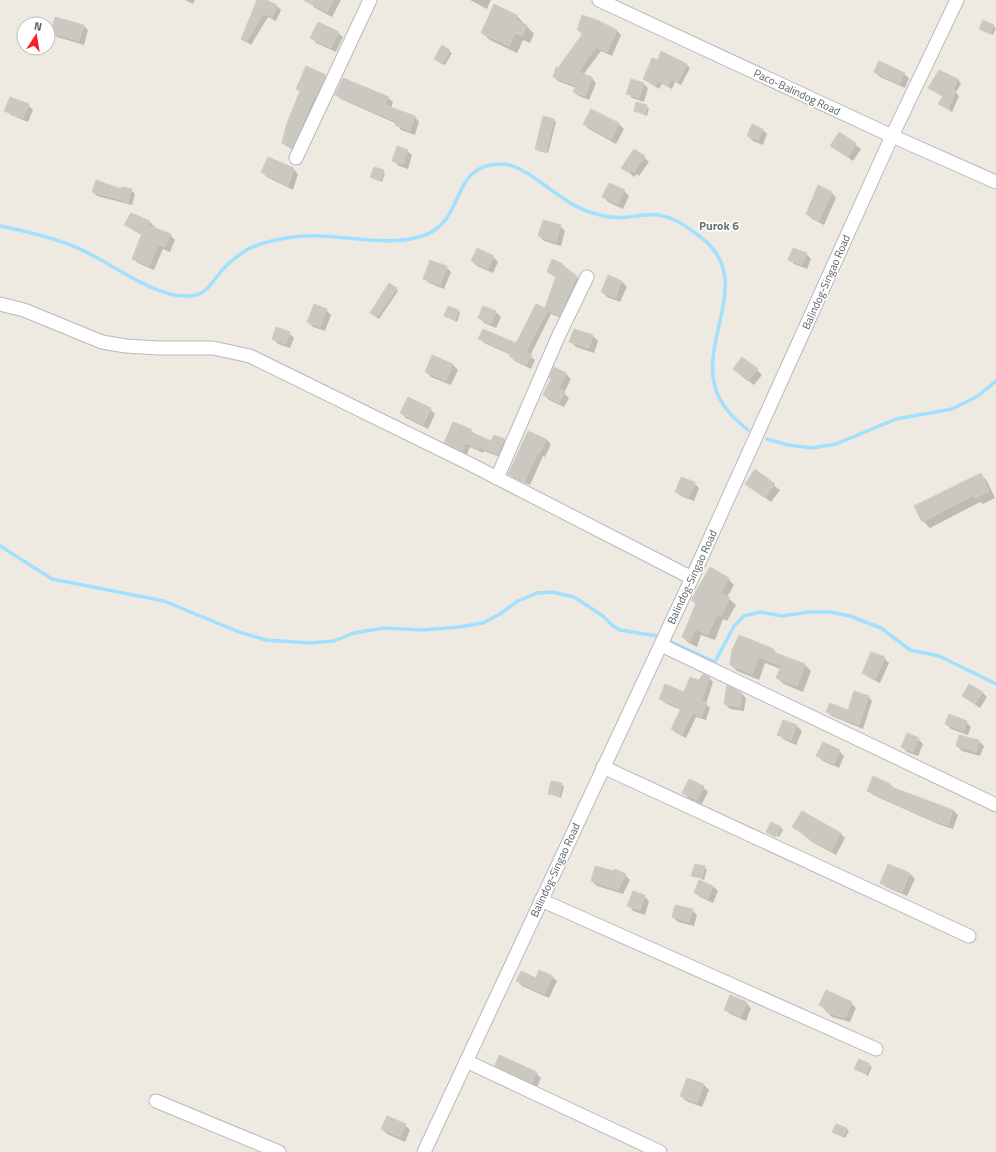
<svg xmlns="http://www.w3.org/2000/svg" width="996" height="1152" font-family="'Titillium Web',sans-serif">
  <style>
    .shadow { fill: #0003 }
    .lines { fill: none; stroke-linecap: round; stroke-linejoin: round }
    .stream { stroke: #a1e0ff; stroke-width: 3.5 }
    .building { fill: #cbc7c1; stroke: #d3cbc0 }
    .minor-casing { stroke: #b5b9bd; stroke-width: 15 }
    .minor { stroke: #fff; stroke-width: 13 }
    .labels { text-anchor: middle; stroke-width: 3; stroke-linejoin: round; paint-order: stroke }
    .street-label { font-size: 11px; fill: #5a5f64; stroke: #fff }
    .neighbourhood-label { font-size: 12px; font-weight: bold; fill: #6b7276; stroke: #fff }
  </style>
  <rect width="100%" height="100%" fill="#eeeae2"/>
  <g class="shadow">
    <path d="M185 0H195L193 4Z"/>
    <path d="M259 0 277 6 281 10 276 21 268 17 251 45 242 39Z"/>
    <path d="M311 0H341L332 17 315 8 310 3Z"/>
    <path d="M470 0H491L487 9Z"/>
    <path d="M495 6 517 16 534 34 530 43 523 40 517 53 490 40 482 33Z"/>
    <path d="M597 21 617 31 621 35 612 56 601 51 583 75 592 78 596 83 589 100 579 96 574 92 576 88 558 81 554 77 583 35 578 30Z"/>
    <path d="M984 21 996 28 993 35 981 29Z"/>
    <path d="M83 25 88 30 84 45 57 37 52 32Z"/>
    <path d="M338 33 343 37 336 52 316 43 312 38Z"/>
    <path d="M442 46 452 53 445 65 437 61Z"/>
    <path d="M686 64 690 68 681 85 675 82 672 89 662 84 659 89 644 79Z"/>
    <path d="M875 72 904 74 909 78 905 88 880 77Z"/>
    <path d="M325 76 330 81 297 153 283 143 301 92 297 88Z"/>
    <path d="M958 80 961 83 956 93 959 96 952 112 940 104 943 97 929 88Z"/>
    <path d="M643 83 648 88 644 102 632 98 628 93Z"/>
    <path d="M336 94 388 98 393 102 391 108 415 117 419 122 415 135 401 130 397 124 341 99Z"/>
    <path d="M637 103 649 108 647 116 635 111Z"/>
    <path d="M28 105 33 110 28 122 11 115 6 110Z"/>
    <path d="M592 110 619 124 624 129 616 144 589 129 584 124Z"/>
    <path d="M554 120 556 122 548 153 538 151 536 149Z"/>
    <path d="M762 129 767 134 763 145 753 141 748 136Z"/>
    <path d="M839 133 861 149 853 161 831 146Z"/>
    <path d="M407 151 412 155 408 169 399 166 394 161Z"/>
    <path d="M644 157 649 162 639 176 637 174 634 177 623 167Z"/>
    <path d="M293 169 298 174 293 190 267 177 262 172Z"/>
    <path d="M383 171 385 173 382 182 372 177Z"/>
    <path d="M818 187 832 193 836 198 824 225 812 219 807 214Z"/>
    <path d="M122 190H131L135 194 132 205 97 196 93 192Z"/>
    <path d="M624 191 629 196 623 209 608 202 604 197Z"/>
    <path d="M131 214 150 222 155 227 154 229 170 235 175 240 170 252 163 249 154 270 138 263 133 259 142 235 131 229 126 224Z"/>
    <path d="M560 226 565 231 561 246 544 241 539 236Z"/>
    <path d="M806 254 811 259 807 269 794 264 789 259Z"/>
    <path d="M493 257 498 262 493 273 477 266 472 261Z"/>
    <path d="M562 264 581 281 564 319 551 314 530 356 535 360 531 369 515 361 510 356 511 355 484 343 480 339 517 345 545 310 556 278 548 272Z"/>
    <path d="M446 267 451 272 444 289 429 283 424 278Z"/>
    <path d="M609 276 622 282 627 287 620 302 607 297 602 292Z"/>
    <path d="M389 285 398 291 379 319 373 315Z"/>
    <path d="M326 310 331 315 325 331 313 327 308 322Z"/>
    <path d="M458 311 460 313 457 322 445 316Z"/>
    <path d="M496 312 501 317 496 328 484 323 480 318Z"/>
    <path d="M574 330 593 336 598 341 594 353 576 347 571 342Z"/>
    <path d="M289 333 294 338 290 348 278 344 273 339Z"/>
    <path d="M432 357 453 365 458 370 451 385 431 377 426 372Z"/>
    <path d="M554 369 566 374 571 379 564 393 569 398 564 407 549 400 544 395 552 379Z"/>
    <path d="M757 370 762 375 754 385 739 374Z"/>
    <path d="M430 409 435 414 428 429 406 418 401 413Z"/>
    <path d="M471 430 476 435 492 443 494 436 504 440 509 445 503 458 484 451 483 453 470 447 467 454 450 447 446 442Z"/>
    <path d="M529 432 546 439 551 444 545 457 543 456 530 485 514 478 509 474Z"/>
    <path d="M755 471 780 490 771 502 746 483Z"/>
    <path d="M981 474 987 481 995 498 983 504 980 502 930 528 923 521 915 507Z"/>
    <path d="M694 483 699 488 694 501 681 496 676 492Z"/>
    <path d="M728 579 734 585 727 597 736 605 727 621 723 619 715 640 701 635 697 647 689 643 683 637 696 604 692 600Z"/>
    <path d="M739 636 774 650 779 656 805 665 811 671 803 692 784 684 777 678 781 669 765 663 759 680 737 671 731 665Z"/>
    <path d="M884 658 889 663 880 683 868 677 863 673Z"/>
    <path d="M709 678 713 682 706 704 710 708 706 720 696 717 686 738 676 733 672 729 681 710 665 703 660 699 685 693 700 681Z"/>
    <path d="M982 692 987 697 980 708 963 696Z"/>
    <path d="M741 693 746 698 744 711 730 709 725 704Z"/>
    <path d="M868 696 872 701 863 729 832 716 827 712 848 711Z"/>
    <path d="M784 721 797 726 802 731 796 745 783 739 778 734Z"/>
    <path d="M966 722 971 727 968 735 951 729 946 724Z"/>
    <path d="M918 739 923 744 918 756 907 752 902 747Z"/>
    <path d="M979 741 984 746 980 756 962 751 957 746Z"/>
    <path d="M839 751 844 756 839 768 823 761 818 756Z"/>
    <path d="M874 778 890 784 895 789 953 810 958 815 953 829 938 824 873 795 868 790Z"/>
    <path d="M552 782 564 786 561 798 549 793Z"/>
    <path d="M703 787 708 792 702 804 688 798 684 793Z"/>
    <path d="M793 826 840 833 845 838 836 855 812 842Z"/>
    <path d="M781 828 783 830 779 837 768 832Z"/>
    <path d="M695 865 707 869 704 880 692 875Z"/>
    <path d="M889 865 910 874 915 879 907 896 886 887 881 882Z"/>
    <path d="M625 875 630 880 623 894 597 886 592 881Z"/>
    <path d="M713 886 718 891 713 903 700 897 695 893Z"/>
    <path d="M644 896 649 901 645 915 633 911 629 906Z"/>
    <path d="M692 910 697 915 694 926 678 922 673 917Z"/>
    <path d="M552 977 557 981 549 998 522 986 517 981Z"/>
    <path d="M746 1003 751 1008 746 1021 730 1014 725 1009Z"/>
    <path d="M851 1003 856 1008 850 1022 832 1017 820 1005Z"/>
    <path d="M860 1060 872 1067 868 1076 856 1069Z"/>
    <path d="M496 1065 536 1073 541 1078 537 1087 501 1070Z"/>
    <path d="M688 1079 704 1085 709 1090 702 1107 686 1101 681 1096Z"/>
    <path d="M405 1125 410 1130 405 1142 387 1134 382 1129Z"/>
    <path d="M846 1129 849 1131 845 1138 834 1132Z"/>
  </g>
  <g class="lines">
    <g class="stream">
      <path d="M0 226C25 231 50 237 73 246 107 259 153 298 188 296 209 296 213 278 226 266 233 259 246 249 255 246 273 239 300 235 320 236 354 237 392 247 425 235 467 219 449 164 501 164 525 163 559 201 584 210 597 215 614 219 628 217 638 216 648 214 658 215 675 217 690 229 703 239 753 279 701 337 715 387 720 405 733 418 748 430"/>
      <path d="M767 439 788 445 812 448 836 444 896 419 952 409 978 396 996 381"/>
      <path d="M0 546 52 579 164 601 239 632 266 640 309 643 334 641 354 633 384 628 422 630 459 627 483 623 500 614 518 601 537 593 552 592 574 597 603 616 613 626 620 630 657 636"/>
      <path d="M671 642 715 662 734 626 744 616 760 612 782 616 809 612H830L850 616 881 628 910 650 939 656 996 684"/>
    </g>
  </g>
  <g class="building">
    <path d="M257 0H266L277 5 272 17 263 14 246 42 241 39Z"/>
    <path d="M303 0H333L327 12Z"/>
    <path d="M494 4 517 15 515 20 527 25 522 36 515 33 509 46 481 33Z"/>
    <path d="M582 15 597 20 617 30 607 52 596 47 578 72 592 77 585 96 573 92 576 86 553 77 556 67 558 68 583 33 577 30Z"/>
    <path d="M55 17 84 25 79 41 51 33Z"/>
    <path d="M983 20 994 25 990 34 979 29Z"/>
    <path d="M318 22 339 32 331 48 310 38Z"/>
    <path d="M442 45 450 50 442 64 434 59Z"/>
    <path d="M661 51 687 64 678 82 671 79 668 86 658 81 655 86 643 79 652 58 658 60Z"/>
    <path d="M879 61 905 73 899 84 874 72Z"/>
    <path d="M306 66 326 75 315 98 314 97 292 149 282 143 286 126 300 91 296 89Z"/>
    <path d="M939 70 958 79 953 90 956 91 948 109 938 104 943 96 928 88Z"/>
    <path d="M343 78 389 97 385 105 415 116 410 131 395 125 397 122 335 95Z"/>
    <path d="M631 79 644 83 639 98 626 94Z"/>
    <path d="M10 97 29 104 23 118 4 111Z"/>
    <path d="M636 102 647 105 645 114 634 111Z"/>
    <path d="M591 109 619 123 611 139 583 124Z"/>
    <path d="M543 116 554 119 546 152 535 149Z"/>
    <path d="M752 124 763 129 758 140 747 136Z"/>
    <path d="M839 132 856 143 848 157 830 146Z"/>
    <path d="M397 146 408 150 403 164 392 161Z"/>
    <path d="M634 149 645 156 634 172 631 170 629 173 621 168Z"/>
    <path d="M268 157 294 168 288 186 261 172Z"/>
    <path d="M374 167 384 170 380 181 370 177Z"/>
    <path d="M96 180 121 189 122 187 132 189 128 202 92 192Z"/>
    <path d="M609 183 625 190 618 204 602 197Z"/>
    <path d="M818 185 832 192 819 221 806 214Z"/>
    <path d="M131 213 150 221 148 225 171 234 165 247 158 245 149 266 132 259 142 233 124 225Z"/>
    <path d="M543 220 561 225 556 242 538 236Z"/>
    <path d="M477 248 494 256 488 269 471 261Z"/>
    <path d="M793 248 807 253 802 265 788 260Z"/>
    <path d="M552 259 563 264 562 265 577 276 560 315 547 311 526 352 532 355 526 365 509 356 511 353 478 339 483 329 516 343 536 304 545 308 556 276 547 272Z"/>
    <path d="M430 260 447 266 440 285 423 279Z"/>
    <path d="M608 275 622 281 615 298 601 292Z"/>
    <path d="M389 283 397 288 377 317 370 313Z"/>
    <path d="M314 304 327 309 320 327 307 322Z"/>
    <path d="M448 306 459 310 455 320 444 316Z"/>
    <path d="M483 306 496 311 491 324 478 318Z"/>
    <path d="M276 327 290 332 286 344 272 339Z"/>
    <path d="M574 329 593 335 589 348 569 342Z"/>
    <path d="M432 355 453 364 446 381 425 372Z"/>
    <path d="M742 357 758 369 748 381 733 369Z"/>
    <path d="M554 367 566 373 559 389 565 392 559 403 543 395 551 379 549 378Z"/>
    <path d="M408 397 431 408 423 425 400 413Z"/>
    <path d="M453 422 471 429V432L491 441 494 435 505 439 498 454 479 447 478 449 466 443 462 451 444 443Z"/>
    <path d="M528 431 546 439 540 453 538 452 525 481 508 474Z"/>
    <path d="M755 469 775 484 765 498 745 484Z"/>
    <path d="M981 473 989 491 975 498 974 495 922 522 914 506Z"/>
    <path d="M681 477 695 482 689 497 675 492Z"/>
    <path d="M710 567 729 578 721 593 730 598 721 616 717 614 708 635 695 629 690 641 682 637 696 603 691 600Z"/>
    <path d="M739 635 774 649 773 652 805 664 797 686 776 678 781 666 759 657 752 674 730 665 732 650Z"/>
    <path d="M871 652 885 657 875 679 862 673Z"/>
    <path d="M703 674 710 677 701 701 707 703 701 717 692 713 682 735 671 729 681 708 659 699 665 684 684 692 690 677 699 680Z"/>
    <path d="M969 684 983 692 975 704 962 696Z"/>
    <path d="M727 685 742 693 740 707 724 704Z"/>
    <path d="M854 691 869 696 859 725 826 712 830 703 848 710Z"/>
    <path d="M949 714 967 721 963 731 945 724Z"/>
    <path d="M783 720 797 725 791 740 777 735Z"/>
    <path d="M907 733 919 738 913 752 901 747Z"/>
    <path d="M959 735 979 740 976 752 956 746Z"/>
    <path d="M823 742 840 750 834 764 816 756Z"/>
    <path d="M873 776 890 784 889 786 953 810 948 825 932 820 867 791Z"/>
    <path d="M689 779 704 786 697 800 682 793Z"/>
    <path d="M551 781 562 783 559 796 548 794Z"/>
    <path d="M802 811 841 833 831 851 806 837 807 836 792 827Z"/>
    <path d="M771 822 781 827 776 837 766 832Z"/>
    <path d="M695 864 705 866 702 878 691 876Z"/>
    <path d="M888 864 910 873 902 892 880 883Z"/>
    <path d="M595 866 614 871 615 869 626 874 618 890 591 881Z"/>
    <path d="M699 880 713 886 708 899 694 893Z"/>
    <path d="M633 891 645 895 640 910 627 906Z"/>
    <path d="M675 905 693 909 689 922 672 917Z"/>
    <path d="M539 970 553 976 544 994 516 981 521 971 536 978Z"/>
    <path d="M826 990 852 1002 845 1018 826 1012 828 1010 819 1005Z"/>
    <path d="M730 995 747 1002 741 1017 724 1010Z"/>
    <path d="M499 1055 537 1072 532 1083 495 1066Z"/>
    <path d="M859 1059 870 1064 866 1074 854 1069Z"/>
    <path d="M687 1078 704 1084 697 1103 680 1096Z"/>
    <path d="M387 1116 406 1124 400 1137 381 1129Z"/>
    <path d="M836 1124 847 1128 843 1137 832 1132Z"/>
  </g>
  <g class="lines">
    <defs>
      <g id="minor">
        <path d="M599 0 892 136 996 182"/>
        <path d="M296 158 370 0"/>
        <path d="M0 304 24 310 102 342 126 346 159 348H213L250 356 470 464 692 578"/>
        <path d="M497 478 558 337 587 277"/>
        <path d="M661 645 996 805"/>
        <path d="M603 767 969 936"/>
        <path d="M541 900 876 1049"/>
        <path d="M466 1061 660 1152"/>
        <path d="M156 1101 279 1152"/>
        <path d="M424 1152 692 578 892 136 957 0"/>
      </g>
    </defs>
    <use href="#minor" class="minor-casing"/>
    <use href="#minor" class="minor"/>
  </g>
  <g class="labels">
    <g class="street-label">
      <text transform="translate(797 92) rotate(25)" y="4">Paco-Balindog Road</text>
      <text transform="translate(826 282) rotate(-66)" y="4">Balindog-Singao Road</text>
      <text transform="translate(692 577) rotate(-65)" y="4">Balindog-Singao Road</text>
      <text transform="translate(555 870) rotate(-65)" y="4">Balindog-Singao Road</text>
    </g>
    <g class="neighbourhood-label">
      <text x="719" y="230">Purok 6</text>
    </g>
  </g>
  <g transform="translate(36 36) rotate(12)"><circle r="19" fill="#ffffff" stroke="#bdbfc1"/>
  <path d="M0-3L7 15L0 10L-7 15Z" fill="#f52127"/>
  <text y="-6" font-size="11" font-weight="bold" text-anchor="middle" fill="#5a5f64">N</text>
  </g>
</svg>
